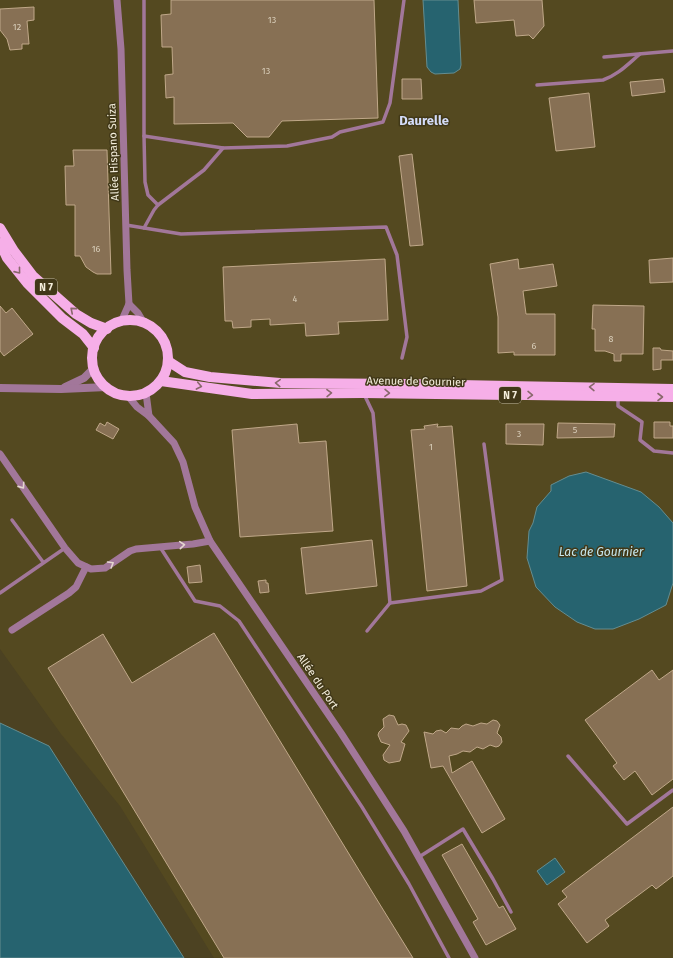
<svg xmlns="http://www.w3.org/2000/svg" width="673" height="958" font-family="'Fira Sans',sans-serif">
  <style>
    .built { fill: #544920 }
    .water { fill: #26636f; stroke: #648d90 }
    .building { fill: #877054; stroke: #c0a889 }
    .lines { fill: none; stroke-linecap: round; stroke-linejoin: round }
    .service { stroke: #a2779a; stroke-width: 3.5 }
    .minor { stroke: #a2779a; stroke-width: 7 }
    .tertiary { stroke: #a2779a; stroke-width: 8 }
    .primary { stroke: #f6afe8; stroke-width: 10 }
    .oneway { stroke: #89686b }
    .oneway2 { stroke: #e4d6cf }
    .labels { text-anchor: middle; stroke-width: 3; stroke-linejoin: round; paint-order: stroke }
    .number-label { font-size: 9px; fill: #d9ceba }
    .shield { fill: #413818; stroke: #beb7a1; stroke-width: 1 }
    .shield-label { font-size: 10px; font-weight: bold; fill: #f4eedc }
    .street-label { font-size: 11px; fill: #f4eedc; stroke: #413818 }
    .water-label { font-size: 12px; font-style: italic; fill: #c5e8f0; stroke: #413818 }
    .quarter-label { font-size: 13px; font-weight: bold; fill: #d4dcf8; stroke: #413818 }
  </style>
  <rect width="100%" height="100%" fill="#4c4222"/>
  <path class="built" d="M0 0H673V958H214L120 806 61 734 0 649Z"/>
  <g class="water">
    <path d="M423 0H458L461 65 460 69 454 73 435 74 431 72 427 67Z"/>
    <path d="M586 472 641 492 659 507 673 523V583L666 605 639 619 613 629H595L577 622 555 607 536 587 527 558 529 531 533 523 537 507 551 491V485L569 476Z"/>
    <path d="M0 723 49 746 184 958H0Z"/>
    <path d="M555 858 565 872 547 885 537 871Z"/>
  </g>
  <g class="building">
    <path d="M171 0H374L378 118 282 121 269 137H247L233 123 174 124V97L166 98 165 75 173 74 172 47H162L161 15 171 14Z"/>
    <path d="M474 0H542L544 26 533 39 529 35 516 36 514 20 476 23Z"/>
    <path d="M34 7V20L27 21 29 44H22V49L10 50 7 39 0 30V9Z"/>
    <path d="M402 79H421L422 99H402Z"/>
    <path d="M663 79 665 92 632 96 630 82Z"/>
    <path d="M589 93 595 147 556 151 549 98Z"/>
    <path d="M73 150H107L111 274H97L93 272 86 267 80 256H75V205H66L65 166H74Z"/>
    <path d="M412 154 423 245 410 246 399 156Z"/>
    <path d="M673 258V282L650 283 649 260Z"/>
    <path d="M385 259 388 320 338 322 339 334 306 336 305 323 270 325V319L251 320V327L233 328 232 321H225L223 267Z"/>
    <path d="M518 259 519 269 553 264 557 286 523 291 526 314H555V355H514V352L498 353V317L490 264Z"/>
    <path d="M593 305 644 306 643 354H621V361H614V354L605 351H595V329H592Z"/>
    <path d="M0 306 6 313 12 308 33 334 4 356 0 351Z"/>
    <path d="M653 348H660L661 350 673 351V360H661V369L653 370Z"/>
    <path d="M107 422 119 429 113 439 96 430 100 423 105 426Z"/>
    <path d="M654 422H670V426H673V438H654Z"/>
    <path d="M558 423 615 424 614 437 557 438Z"/>
    <path d="M297 424 299 443 326 441 333 531 240 537 232 430Z"/>
    <path d="M438 424 437 427 452 426 467 586 427 591 411 430 425 429 424 426Z"/>
    <path d="M506 424H544L543 445 506 444Z"/>
    <path d="M372 540 377 586 306 594 301 548Z"/>
    <path d="M200 565 202 582 189 583 187 567Z"/>
    <path d="M266 580V583H268L269 592 260 593 258 581Z"/>
    <path d="M214 633 379 903 413 958H224L48 668 103 634 132 683Z"/>
    <path d="M652 670 659 680 673 670V779L652 795 635 771 624 780 613 766 617 763 585 720Z"/>
    <path d="M389 715 394 716 398 725 402 724 406 725 409 731 401 742 405 744 400 761 389 763 384 760 383 755 390 745 381 742 378 735 379 732 384 727 383 719Z"/>
    <path d="M493 720 497 721 500 725 497 733 501 737 502 742 499 746 496 747 490 745 483 749 477 747 470 752 463 751 457 754 449 756 452 773 472 761 505 819 482 833 443 766 431 768 424 732 433 734 436 731 441 730 446 733 451 728 459 729 462 726 466 724 473 726 481 723 487 724Z"/>
    <path d="M673 807V876L656 889 652 885 605 920 609 926 587 943 558 904 567 897 562 891Z"/>
    <path d="M462 844 499 908 503 906 516 929 486 945 473 922 478 919 442 855Z"/>
  </g>
  <g class="lines">
    <g class="service">
      <path d="M604 57 673 51"/>
      <path d="M537 85 603 80C618 75 628 64 640 54"/>
      <path d="M144 136V0"/>
      <path d="M158 205 148 195 145 182 144 136 223 148"/>
      <path d="M126 225 181 234 386 227 397 255 407 337 402 358"/>
      <path d="M144 228 154 210 158 205 204 170 223 148 287 146 332 137 340 132 383 122 390 103 404 0"/>
      <path d="M364 394 373 413 390 603 481 591 502 580 484 444"/>
      <path d="M618 397V406L642 422 640 440 654 451 673 453"/>
      <path d="M12 520 43 562"/>
      <path d="M160 547 195 601 220 606 239 621 362 807 409 884 449 958"/>
      <path d="M0 593 65 548"/>
      <path d="M367 631 390 603"/>
      <path d="M568 756 627 824 673 790"/>
      <path d="M419 857 463 829 493 879 511 912"/>
    </g>
    <g class="minor">
      <path d="M117 0 121 49 127 270 129 304 121 322"/>
      <path d="M129 304 138 313 144 323"/>
      <path d="M128 396 137 407 149 416 146 393"/>
      <path d="M149 416 174 443 183 462 195 507 210 541 341 733 404 831 475 958"/>
      <path d="M0 454 65 548 78 563 91 569 105 568 130 551 136 549 193 544 210 541"/>
      <path d="M12 630 69 593 76 587 86 567"/>
    </g>
    <g class="tertiary">
      <path d="M65 387 84 378 94 368"/>
      <path d="M0 388 61 389 107 387"/>
    </g>
    <g class="primary">
      <path d="M0 228 14 251 33 276 76 314 91 323 107 329"/>
      <path d="M0 243 7 258 27 283 62 318 83 334 94 348"/>
      <circle cx="130" cy="358" r="38"/>
      <path d="M168 361 185 372 210 377 280 383 408 384 673 389"/>
      <path d="M161 381 252 394 363 393 673 397"/>
    </g>
  </g>
  <defs><path id="oneway-chevron" d="M-2-3.5L2.5 0L-2 3.5" fill="none" stroke-width="1.6" stroke-linecap="round" stroke-linejoin="round"/></defs>
  <g class="oneway">
    <use href="#oneway-chevron" transform="translate(18 271) rotate(51)"/>
    <use href="#oneway-chevron" transform="translate(73 310) rotate(-140)"/>
    <use href="#oneway-chevron" transform="translate(278 383) rotate(-177)"/>
    <use href="#oneway-chevron" transform="translate(199 386) rotate(11)"/>
    <use href="#oneway-chevron" transform="translate(592 387) rotate(-179)"/>
    <use href="#oneway-chevron" transform="translate(329 393) rotate(-1)"/>
    <use href="#oneway-chevron" transform="translate(387 393) rotate(1)"/>
    <use href="#oneway-chevron" transform="translate(530 395) rotate(1)"/>
    <use href="#oneway-chevron" transform="translate(660 397)"/>
  </g>
  <g class="oneway2">
    <use href="#oneway-chevron" transform="translate(22 486) rotate(55)"/>
    <use href="#oneway-chevron" transform="translate(182 545) rotate(-5)"/>
    <use href="#oneway-chevron" transform="translate(111 564) rotate(-31)"/>
  </g>
  <g class="labels">
    <g class="number-label">
      <text x="272" y="23">13</text>
      <text x="17" y="30">12</text>
      <text x="266" y="74">13</text>
      <text x="96" y="252">16</text>
      <text x="295" y="302">4</text>
      <text x="611" y="342">8</text>
      <text x="534" y="349">6</text>
      <text x="575" y="433">5</text>
      <text x="519" y="437">3</text>
      <text x="431" y="450">1</text>
    </g>
    <g class="shield">
      <rect x="35" y="279" width="22" height="16" rx="3"/>
      <rect x="499" y="387" width="22" height="16" rx="3"/>
    </g>
    <g class="shield-label">
      <text x="46" y="291">N 7</text>
      <text x="510" y="399">N 7</text>
    </g>
    <g class="street-label">
      <text transform="translate(113 152) rotate(-92)" y="4">Allée Hispano Suiza</text>
      <text transform="translate(416 381) rotate(1)" y="4">Avenue de Gournier</text>
      <text transform="translate(318 681) rotate(56)" y="4">Allée du Port</text>
    </g>
    <g class="water-label">
      <text x="601" y="556">Lac de Gournier</text>
    </g>
    <g class="quarter-label">
      <text x="424" y="125">Daurelle</text>
    </g>
  </g>
</svg>
